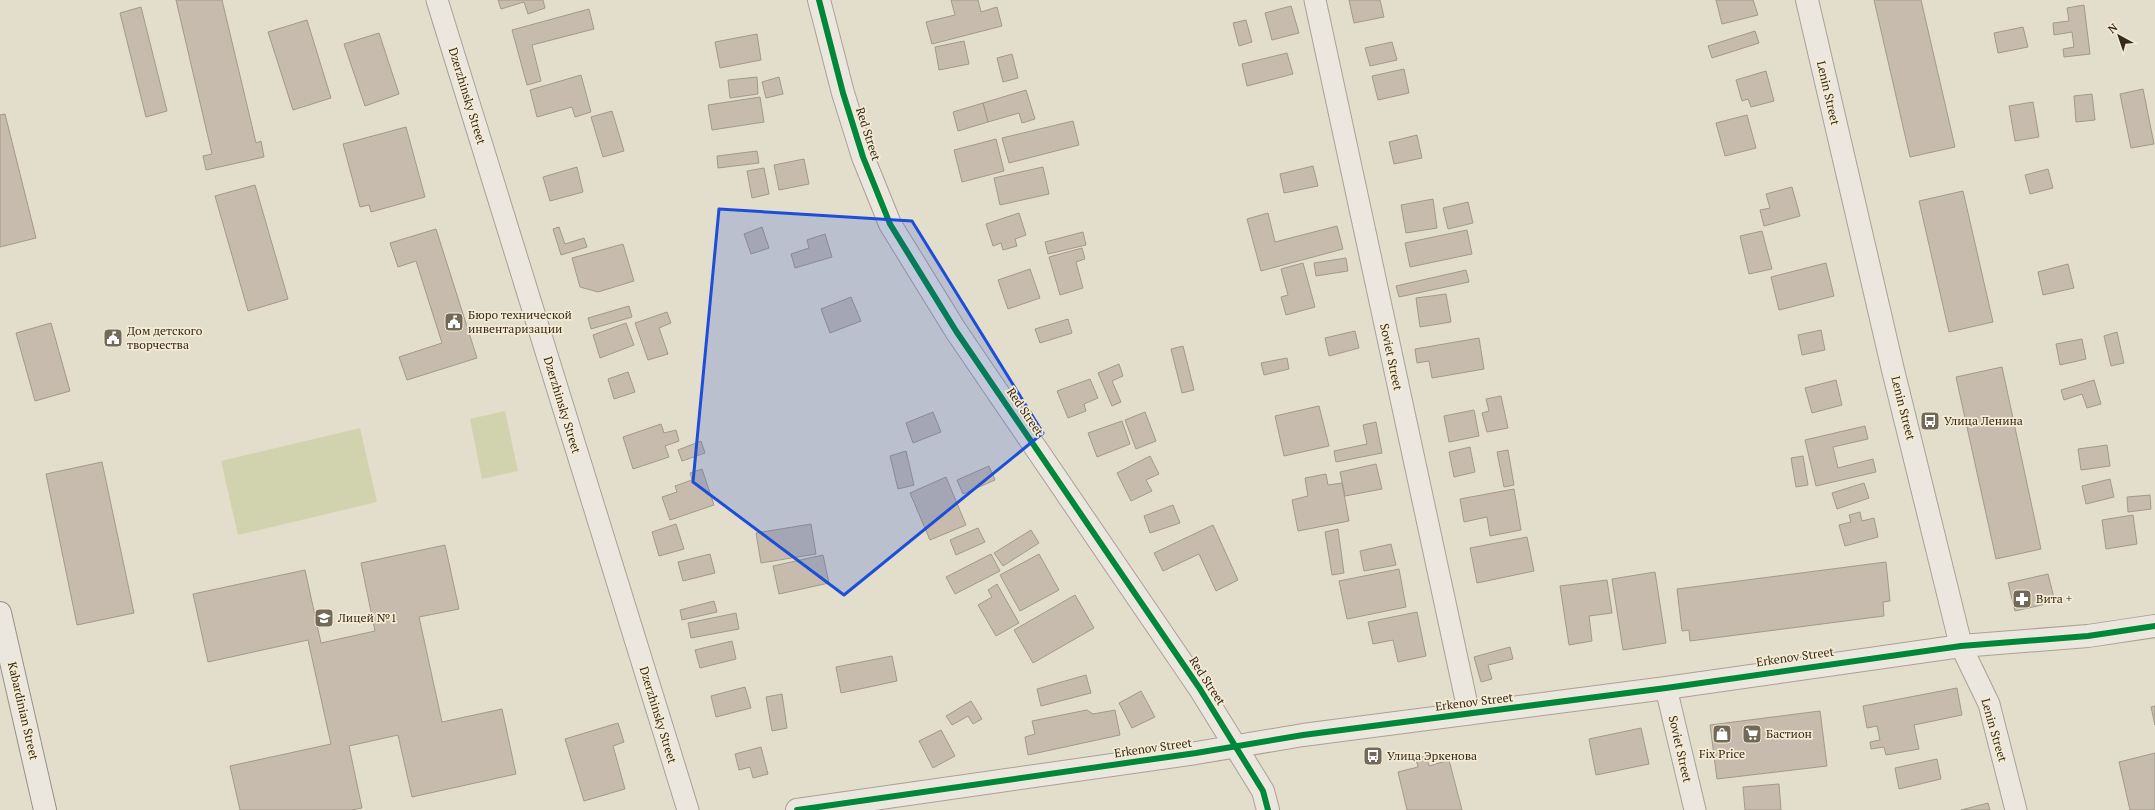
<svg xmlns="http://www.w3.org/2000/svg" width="2155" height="810" font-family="'PT Serif',serif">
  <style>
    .green { fill: #d1d3af }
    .building { fill: #c6bbad; stroke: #a3998b }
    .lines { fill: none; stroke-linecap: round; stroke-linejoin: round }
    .minor-casing { stroke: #a8a296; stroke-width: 23 }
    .tertiary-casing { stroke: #a8a296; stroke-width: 24 }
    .secondary-casing { stroke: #989185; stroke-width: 24 }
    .minor { stroke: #ebe7de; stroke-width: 21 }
    .tertiary { stroke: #ebe7de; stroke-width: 22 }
    .secondary { stroke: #ebe7de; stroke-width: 22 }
    .cycleway-casing { stroke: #f4ebd2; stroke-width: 8 }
    .cycleway { stroke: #00873e; stroke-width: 6 }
    .marked { fill: #1d4ed8; fill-opacity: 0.2; stroke: #1d4ed8; stroke-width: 3; stroke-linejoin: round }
    .labels { text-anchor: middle; stroke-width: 3.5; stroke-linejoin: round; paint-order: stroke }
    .street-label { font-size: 12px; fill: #362a1e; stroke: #f4ebd2 }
    .poi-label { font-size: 12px; fill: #362a1e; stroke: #f4ebd2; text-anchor: start }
  </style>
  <rect width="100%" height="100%" fill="#e3ddcc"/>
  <g class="green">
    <path d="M505 411 518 471 482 479 470 419Z"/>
    <path d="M360 428 377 502 238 535 221 461Z"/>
  </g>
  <g class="building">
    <path d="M176 0H222L256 143 261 141 264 157 206 170 203 156 212 154Z"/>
    <path d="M498 0H543L545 8 528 14 524 2 501 9Z"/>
    <path d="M951 0H978L981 12 997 7 1002 26 932 44 926 22 955 15Z"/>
    <path d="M1349 0H1380L1384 17 1354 23Z"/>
    <path d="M1716 0H1753L1758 15 1722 24Z"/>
    <path d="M1874 0H1921L1955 147 1910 157Z"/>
    <path d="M2084 5 2090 54 2064 57 2063 49 2074 47 2072 32 2054 35 2053 23 2069 21 2067 8Z"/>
    <path d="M1291 6 1299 33 1272 40 1265 13Z"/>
    <path d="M141 7 167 111 146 117 120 13Z"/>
    <path d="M589 9 594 29 532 45 541 81 527 85 512 30Z"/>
    <path d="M307 20 331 98 293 110 268 32Z"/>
    <path d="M1246 20 1252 42 1239 46 1233 23Z"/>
    <path d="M2023 27 2028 47 1998 53 1994 33Z"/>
    <path d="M1755 31 1759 43 1712 58 1708 46Z"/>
    <path d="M379 33 399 94 365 106 344 44Z"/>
    <path d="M757 34 761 60 720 68 715 42Z"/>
    <path d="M964 41 969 64 939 70 935 47Z"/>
    <path d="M1392 42 1397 60 1370 66 1365 48Z"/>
    <path d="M1287 53 1293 74 1247 86 1242 64Z"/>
    <path d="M1012 54 1018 78 1003 82 997 58Z"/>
    <path d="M1404 69 1409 93 1378 100 1372 76Z"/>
    <path d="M1766 71 1774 101 1751 107 1748 99 1742 101 1736 80Z"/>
    <path d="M581 75 591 112 575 117 572 107 537 117 530 90Z"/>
    <path d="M757 77 758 94 730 98 728 80Z"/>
    <path d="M779 77 783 94 766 98 762 82Z"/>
    <path d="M2143 89 2154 144 2131 148 2120 94Z"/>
    <path d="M1026 90 1035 119 1022 123 1019 113 988 122 983 103Z"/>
    <path d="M2092 94 2095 120 2076 122 2074 96Z"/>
    <path d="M760 97 764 122 712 130 708 105Z"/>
    <path d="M2033 102 2039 137 2015 141 2009 106Z"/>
    <path d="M983 103 988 122 958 131 953 112Z"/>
    <path d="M612 111 624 151 603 157 591 117Z"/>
    <path d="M5 114 36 238 0 247V115Z"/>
    <path d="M1747 115 1756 148 1725 156 1716 123Z"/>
    <path d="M1073 121 1079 145 1009 163 1002 138Z"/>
    <path d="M406 127 425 197 371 212 369 205 360 207 343 144Z"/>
    <path d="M1417 135 1422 158 1394 164 1389 142Z"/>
    <path d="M996 139 1004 171 962 182 954 150Z"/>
    <path d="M757 151 759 163 718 168 717 156Z"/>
    <path d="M804 159 809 184 779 190 774 165Z"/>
    <path d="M1313 166 1318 186 1284 193 1280 174Z"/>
    <path d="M577 167 583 192 550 201 543 177Z"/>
    <path d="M1043 167 1049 194 1000 205 994 178Z"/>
    <path d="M764 168 769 194 752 198 747 171Z"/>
    <path d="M2048 169 2053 188 2030 194 2025 175Z"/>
    <path d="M255 185 288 299 248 311 215 196Z"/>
    <path d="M1792 187 1800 216 1764 226 1760 210 1770 208 1766 194Z"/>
    <path d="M1963 191 1993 322 1949 332 1919 201Z"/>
    <path d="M1433 199 1437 228 1406 233 1401 205Z"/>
    <path d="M1468 202 1473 223 1448 229 1443 208Z"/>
    <path d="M1019 213 1026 235 1015 239 1017 246 1003 250 1001 243 993 246 986 224Z"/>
    <path d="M1268 213 1275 242 1337 226 1343 249 1261 271 1247 219Z"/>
    <path d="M559 227 565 244 584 238 587 247 561 255 553 229Z"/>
    <path d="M762 227 769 248 751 254 744 234Z"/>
    <path d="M436 229 477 358 407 380 399 357 442 343 416 261 398 267 390 243Z"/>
    <path d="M1467 230 1472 254 1410 267 1405 243Z"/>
    <path d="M1762 231 1772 269 1749 274 1740 236Z"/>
    <path d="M1083 232 1086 245 1048 254 1045 242Z"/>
    <path d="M825 234 832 257 795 268 791 254 809 248 807 240Z"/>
    <path d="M623 244 634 281 598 292 580 287 572 258Z"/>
    <path d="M1082 248 1085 259 1076 262 1083 288 1060 295 1049 257Z"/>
    <path d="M1346 258 1348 271 1316 276 1314 263Z"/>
    <path d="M1303 263 1315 307 1286 315 1281 297 1288 295 1281 269Z"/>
    <path d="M1826 263 1834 296 1779 310 1771 277Z"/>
    <path d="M2068 264 2074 288 2043 295 2038 272Z"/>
    <path d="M1030 269 1040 298 1008 309 998 280Z"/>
    <path d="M1466 270 1469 282 1399 297 1396 286Z"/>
    <path d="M1446 294 1451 322 1420 327 1416 298Z"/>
    <path d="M851 297 861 321 830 333 821 309Z"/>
    <path d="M629 306 632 317 591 329 588 318Z"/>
    <path d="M667 312 671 323 659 328 668 354 648 360 635 323Z"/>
    <path d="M1068 319 1072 333 1040 343 1035 329Z"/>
    <path d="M51 323 70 391 35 401 16 333Z"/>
    <path d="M626 323 634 345 600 358 593 335Z"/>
    <path d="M1821 330 1825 350 1802 355 1798 335Z"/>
    <path d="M1355 331 1359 348 1329 356 1325 338Z"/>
    <path d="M2117 332 2124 363 2111 366 2104 336Z"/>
    <path d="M1479 338 1484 369 1432 378 1429 361 1417 363 1415 349Z"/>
    <path d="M2082 339 2086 359 2060 365 2056 344Z"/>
    <path d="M1183 346 1194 390 1182 393 1171 349Z"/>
    <path d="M1287 358 1289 369 1264 375 1261 363Z"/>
    <path d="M1119 364 1123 376 1112 381 1121 402 1112 406 1098 373Z"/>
    <path d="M2002 367 2041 549 1996 559 1956 377Z"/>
    <path d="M628 372 635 392 614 399 608 379Z"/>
    <path d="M1090 379 1098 398 1084 404 1086 411 1068 418 1057 391Z"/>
    <path d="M1836 380 1842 405 1812 413 1805 388Z"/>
    <path d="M2094 380 2101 404 2087 408 2082 394 2064 400 2061 390Z"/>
    <path d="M1501 396 1508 428 1487 432 1482 413 1489 411 1486 399Z"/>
    <path d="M1319 406 1329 446 1284 456 1275 416Z"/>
    <path d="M1474 410 1479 436 1449 442 1444 416Z"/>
    <path d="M933 412 941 432 913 443 906 423Z"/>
    <path d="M1145 412 1156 441 1136 449 1125 420Z"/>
    <path d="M1122 421 1130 444 1097 457 1088 433Z"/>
    <path d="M1376 422 1382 453 1336 462 1334 451 1367 444 1363 425Z"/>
    <path d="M661 424 664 433 676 430 679 441 665 446 669 457 633 469 623 437Z"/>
    <path d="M1865 426 1868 439 1833 447 1838 468 1873 459 1876 472 1816 486 1805 440Z"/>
    <path d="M701 441 705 453 682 461 678 450Z"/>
    <path d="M2107 445 2110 466 2081 470 2078 449Z"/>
    <path d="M1470 447 1475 472 1454 477 1449 452Z"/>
    <path d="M1508 450 1514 485 1504 487 1497 452Z"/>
    <path d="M906 451 914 485 898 489 890 456Z"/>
    <path d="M1150 456 1159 474 1146 480 1152 491 1131 501 1117 473Z"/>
    <path d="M1803 456 1808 485 1796 487 1791 458Z"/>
    <path d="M102 462 134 613 77 625 46 474Z"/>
    <path d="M1376 464 1382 489 1345 496 1340 472Z"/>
    <path d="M989 466 995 480 963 494 957 480Z"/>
    <path d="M702 469 714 505 670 520 662 497 677 492 675 486 692 480 690 473Z"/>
    <path d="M1326 474 1328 485 1342 483 1349 521 1298 531 1292 500 1308 496 1305 478Z"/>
    <path d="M946 477 966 525 930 540 910 493Z"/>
    <path d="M2110 479 2114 497 2086 504 2082 486Z"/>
    <path d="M1864 483 1869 498 1837 509 1832 493Z"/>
    <path d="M1514 489 1521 530 1490 536 1487 517 1464 522 1460 499Z"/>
    <path d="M2150 495 2151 509 2128 512 2127 497Z"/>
    <path d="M1173 505 1180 523 1150 533 1144 516Z"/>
    <path d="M1860 512 1862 521 1874 518 1878 537 1845 546 1839 525 1851 522 1849 515Z"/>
    <path d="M2133 515 2137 544 2106 549 2102 520Z"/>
    <path d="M676 524 684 549 659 556 652 532Z"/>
    <path d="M811 524 816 554 761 563 756 533Z"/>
    <path d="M1213 525 1238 580 1216 591 1199 554 1163 571 1154 553Z"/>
    <path d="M978 528 985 542 956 555 950 540Z"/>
    <path d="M1338 529 1344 573 1332 575 1325 532Z"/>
    <path d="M1031 530 1039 543 1003 566 994 553Z"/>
    <path d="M1527 537 1534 571 1477 583 1470 548Z"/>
    <path d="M1391 544 1396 565 1364 571 1360 551Z"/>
    <path d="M445 545 459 609 419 617 442 722 502 709 516 774 412 797 398 735 349 746 362 808 352 810H240L230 766 331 744 308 640 208 662 193 594 305 570 321 643 375 631 361 563Z"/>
    <path d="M710 554 715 573 683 581 678 562Z"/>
    <path d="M991 554 1000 571 955 594 946 577Z"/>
    <path d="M1039 554 1059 590 1020 611 1000 575Z"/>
    <path d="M823 555 829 583 779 594 773 566Z"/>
    <path d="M1886 562 1890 601 1883 602 1884 616 1690 641 1689 630 1682 631 1677 589Z"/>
    <path d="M1399 569 1406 607 1347 619 1339 581Z"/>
    <path d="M1655 572 1666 643 1623 650 1612 579Z"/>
    <path d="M2048 574 2055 602 2015 611 2008 583Z"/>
    <path d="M1607 580 1612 613 1589 616 1592 641 1569 645 1560 586Z"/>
    <path d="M997 584 1019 623 996 636 978 605 992 597 988 590Z"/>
    <path d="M1075 595 1094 628 1033 663 1014 630Z"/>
    <path d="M714 601 717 612 682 620 680 610Z"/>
    <path d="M1417 612 1426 656 1398 662 1393 640 1373 644 1368 622Z"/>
    <path d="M736 613 739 629 691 638 688 623Z"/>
    <path d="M732 641 736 659 700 668 695 650Z"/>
    <path d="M1510 647 1513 659 1488 665 1492 679 1481 682 1474 657Z"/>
    <path d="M892 656 897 681 841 693 836 667Z"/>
    <path d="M1086 675 1091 693 1041 706 1037 689Z"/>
    <path d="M745 687 751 708 716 717 711 696Z"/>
    <path d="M1957 688 1962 715 1914 725 1919 749 1886 755 1884 747 1871 749 1870 742 1880 740 1877 726 1867 728 1863 706Z"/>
    <path d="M1141 691 1155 717 1132 728 1119 703Z"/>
    <path d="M782 694 787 728 772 731 766 697Z"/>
    <path d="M971 701 982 719 973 724 968 716 952 725 946 716Z"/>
    <path d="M2155 706V725L2151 707Z"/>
    <path d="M1087 710 1093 714 1115 710 1120 735 1028 755 1025 737 1035 734 1032 721Z"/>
    <path d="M1820 711 1827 766 1717 779 1710 725Z"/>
    <path d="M618 723 624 742 613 746 625 789 584 801 565 739Z"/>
    <path d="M1641 728 1649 764 1596 775 1589 739Z"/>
    <path d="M941 730 955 756 933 768 919 741Z"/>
    <path d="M761 747 768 774 753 778 750 767 739 770 735 754Z"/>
    <path d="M2155 753V810H2130L2119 762Z"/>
    <path d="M1426 756 1429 766 1449 760 1462 810H1407L1398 772 1418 767 1416 759Z"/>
    <path d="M1937 759 1941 779 1899 789 1895 768Z"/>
    <path d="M1779 784 1781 810H1745L1743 787Z"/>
    <path d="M1988 803 1990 810H1961Z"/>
  </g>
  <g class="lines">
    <defs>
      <g id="minor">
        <path d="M437 0 688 810"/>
        <path d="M1315 0 1469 714"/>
        <path d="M1961 646 1989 704 2016 810"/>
        <path d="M1666 688 1695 810"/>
      </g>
      <g id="tertiary">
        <path d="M819 0 843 93 863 157 890 224 956 331 1200 689 1263 791 1268 810"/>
        <path d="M1807 0 1893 370 1961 646"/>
        <path d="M797 810 1196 753 1303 735 1666 688 1961 646 2088 636 2155 626"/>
      </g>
      <path id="secondary" d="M0 613 45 810"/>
    </defs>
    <use href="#minor" class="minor-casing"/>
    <use href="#tertiary" class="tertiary-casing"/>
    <use href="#secondary" class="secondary-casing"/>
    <use href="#minor" class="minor"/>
    <use href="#tertiary" class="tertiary"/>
    <use href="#secondary" class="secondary"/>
    <defs>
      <g id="cycleway">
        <path d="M819 0 843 93 863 157 890 224 956 331 1200 689 1263 791 1268 810"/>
        <path d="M797 810 1196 753 1303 735 1666 688 1961 646 2088 636 2155 626"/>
      </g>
    </defs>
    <use href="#cycleway" class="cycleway-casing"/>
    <use href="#cycleway" class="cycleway"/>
  </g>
  <path class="marked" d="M719 209 912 221 1043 433 844 595 693 482Z"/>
  <defs>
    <symbol id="civic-square" viewBox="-11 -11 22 22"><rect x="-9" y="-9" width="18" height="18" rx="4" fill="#73695b" stroke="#f4ebd2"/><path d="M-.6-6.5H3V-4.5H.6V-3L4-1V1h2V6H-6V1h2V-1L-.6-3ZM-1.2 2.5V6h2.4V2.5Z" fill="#fff"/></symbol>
    <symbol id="bus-square" viewBox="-11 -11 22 22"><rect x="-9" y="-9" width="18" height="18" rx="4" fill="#73695b" stroke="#f4ebd2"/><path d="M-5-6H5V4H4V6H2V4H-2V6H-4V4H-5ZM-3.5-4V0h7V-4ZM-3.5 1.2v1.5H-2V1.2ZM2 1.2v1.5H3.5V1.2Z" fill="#fff"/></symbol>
    <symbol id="pharmacy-square" viewBox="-11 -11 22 22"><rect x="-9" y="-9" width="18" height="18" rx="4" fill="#73695b" stroke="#f4ebd2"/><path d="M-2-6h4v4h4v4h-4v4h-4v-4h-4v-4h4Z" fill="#fff"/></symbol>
    <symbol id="school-square" viewBox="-11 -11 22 22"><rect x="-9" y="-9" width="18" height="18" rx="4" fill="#73695b" stroke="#f4ebd2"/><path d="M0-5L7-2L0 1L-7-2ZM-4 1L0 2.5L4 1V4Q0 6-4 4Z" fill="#fff"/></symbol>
    <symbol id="shop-square" viewBox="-11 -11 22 22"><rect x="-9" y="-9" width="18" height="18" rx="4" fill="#73695b" stroke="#f4ebd2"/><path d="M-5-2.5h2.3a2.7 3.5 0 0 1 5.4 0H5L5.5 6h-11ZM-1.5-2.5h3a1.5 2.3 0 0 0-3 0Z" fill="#fff"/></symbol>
    <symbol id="supermarket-square" viewBox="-11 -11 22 22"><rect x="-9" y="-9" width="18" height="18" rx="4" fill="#73695b" stroke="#f4ebd2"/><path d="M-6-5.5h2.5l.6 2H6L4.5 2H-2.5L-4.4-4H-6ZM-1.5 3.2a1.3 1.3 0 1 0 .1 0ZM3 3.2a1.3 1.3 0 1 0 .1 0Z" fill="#fff"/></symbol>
  </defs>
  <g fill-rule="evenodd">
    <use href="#civic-square" x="443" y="311" width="22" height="22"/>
    <use href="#civic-square" x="102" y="327" width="22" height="22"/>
    <use href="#bus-square" x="1919" y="410" width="22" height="22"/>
    <use href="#pharmacy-square" x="2011" y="588" width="22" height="22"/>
    <use href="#school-square" x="313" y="607" width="22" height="22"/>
    <use href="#shop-square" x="1711" y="723" width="22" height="22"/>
    <use href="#supermarket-square" x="1741" y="723" width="22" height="22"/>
    <use href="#bus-square" x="1362" y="745" width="22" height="22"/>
  </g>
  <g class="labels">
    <g class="street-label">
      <text transform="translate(1828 93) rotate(77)" y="4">Lenin Street</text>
      <text transform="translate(467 96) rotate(73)" y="4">Dzerzhinsky Street</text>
      <text transform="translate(868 134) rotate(72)" y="4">Red Street</text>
      <text transform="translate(1391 357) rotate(78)" y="4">Soviet Street</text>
      <text transform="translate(562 405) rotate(73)" y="4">Dzerzhinsky Street</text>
      <text transform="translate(1903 408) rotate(76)" y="4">Lenin Street</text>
      <text transform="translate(1025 412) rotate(56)" y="4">Red Street</text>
      <text transform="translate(1795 657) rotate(-8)" y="4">Erkenov Street</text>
      <text transform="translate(1207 681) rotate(57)" y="4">Red Street</text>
      <text transform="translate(1474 702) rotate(-7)" y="4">Erkenov Street</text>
      <text transform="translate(23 711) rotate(77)" y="4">Kabardinian Street</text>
      <text transform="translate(658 715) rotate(73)" y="4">Dzerzhinsky Street</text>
      <text transform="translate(1994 730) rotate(74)" y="4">Lenin Street</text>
      <text transform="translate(1153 748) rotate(-8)" y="4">Erkenov Street</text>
      <text transform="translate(1680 749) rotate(77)" y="4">Soviet Street</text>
    </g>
    <g class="poi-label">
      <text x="468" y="319">Бюро технической<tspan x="468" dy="14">инвентаризации</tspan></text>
      <text x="127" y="335">Дом детского<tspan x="127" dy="14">творчества</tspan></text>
      <text x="1944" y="425">Улица Ленина</text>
      <text x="2036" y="603">Вита +</text>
      <text x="338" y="622">Лицей №1</text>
      <text x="1766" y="738">Бастион</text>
      <text x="1722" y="758" text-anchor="middle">Fix Price</text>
      <text x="1387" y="760">Улица Эркенова</text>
    </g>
  </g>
  <g transform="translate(2119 36) rotate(320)" stroke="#f4ebd2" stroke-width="3" paint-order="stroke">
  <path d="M0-3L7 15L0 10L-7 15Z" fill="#362a1e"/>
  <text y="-6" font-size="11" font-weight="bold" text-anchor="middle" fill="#362a1e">N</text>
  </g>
</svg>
